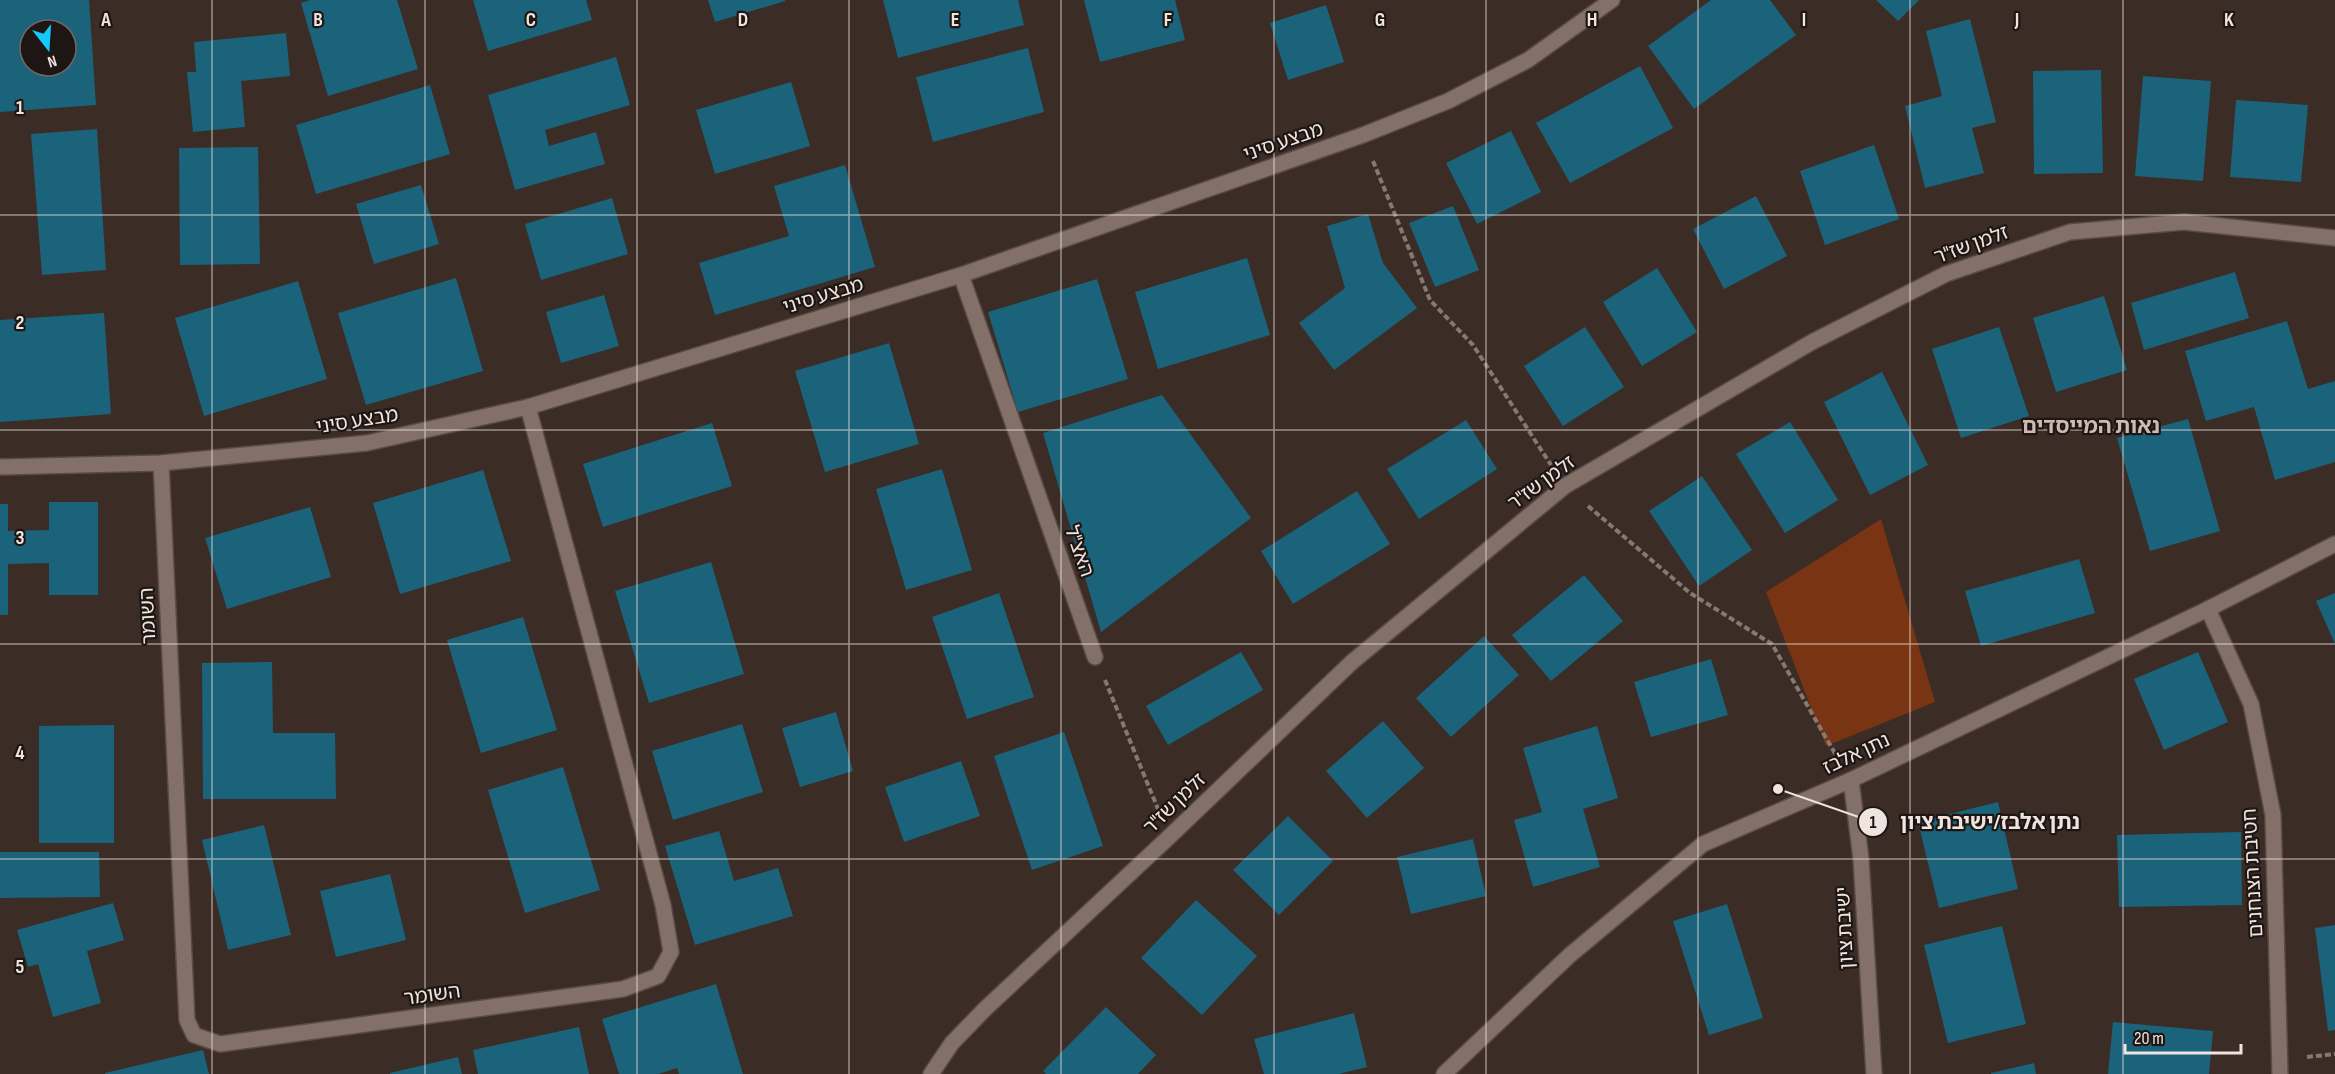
<svg xmlns="http://www.w3.org/2000/svg" width="2335" height="1074" font-family="'Sofia Sans Condensed','Noto Sans Hebrew',sans-serif">
  <style>
    .green { fill: #793414 }
    .building { fill: #1a637a; fill-rule: evenodd }
    .lines { fill: none; stroke-linecap: round; stroke-linejoin: round }
    .lane-casing { stroke: #584a44; stroke-width: 18 }
    .street-casing { stroke: #584a44; stroke-width: 18 }
    .path { stroke: #867873; stroke-width: 4; stroke-dasharray: 6 3; stroke-linecap: butt }
    .lane { stroke: #837069; stroke-width: 15 }
    .street { stroke: #837069; stroke-width: 15 }
    .grid { fill: none; stroke: #efe4df; stroke-width: 1.5; stroke-opacity: 0.55 }
    .labels { text-anchor: middle; stroke-width: 4.5; stroke-linejoin: round; paint-order: stroke }
    .street-label { font-size: 20px; fill: #efe4df; stroke: #1e1613 }
    .neighbourhood-label { font-size: 21px; font-weight: bold; fill: #cfbab2; stroke: #1e1613 }
    .grid-label { font-size: 20px; text-anchor: middle; font-weight: bold; fill: #efe4df; stroke: #1e1613; stroke-width: 4.5; stroke-linejoin: round; paint-order: stroke }
    .leader { fill: none; stroke: #efe4df; stroke-width: 2 }
    .callout-dot { fill: #efe4df; stroke: #1e1613; stroke-width: 2 }
    .mark-label { font-size: 18px; text-anchor: middle; font-weight: bold; fill: #111 }
    .callout-label { font-size: 21px; text-anchor: middle; font-weight: bold; fill: #efe4df; stroke: #1e1613; stroke-width: 4.5; stroke-linejoin: round; paint-order: stroke }
  </style>
  <rect width="100%" height="100%" fill="#3c2c26"/>
  <path class="green" d="M1881 519 1935 702 1826 746 1766 592Z"/>
  <g class="building">
    <path d="M0 0H89L96 105 0 112ZM30 30H66V66H30Z"/>
    <path d="M310 0H397L418 69 328 96 301 3Z"/>
    <path d="M473 0H586L592 20 488 51Z"/>
    <path d="M708 0H785V1L715 22Z"/>
    <path d="M883 0H1018L1024 25 898 58Z"/>
    <path d="M1084 0H1175L1185 40 1100 62Z"/>
    <path d="M1711 0H1770L1796 35 1694 109 1648 46Z"/>
    <path d="M1876 0H1919L1898 21Z"/>
    <path d="M1326 5 1344 62 1288 80 1270 23Z"/>
    <path d="M1970 19 1996 122 1972 128 1984 173 1925 188 1905 106 1942 96 1926 31Z"/>
    <path d="M286 33 290 76 241 81 245 127 193 132 187 72H196L194 42Z"/>
    <path d="M1028 48 1044 112 933 142 916 77Z"/>
    <path d="M616 57 630 105 545 130 549 146 596 132 605 164 515 190 488 95Z"/>
    <path d="M1640 66 1673 128 1570 183 1536 123Z"/>
    <path d="M2101 70 2103 173 2034 174 2033 71Z"/>
    <path d="M2143 76 2211 81 2203 181 2135 176Z"/>
    <path d="M791 82 810 146 715 174 696 110Z"/>
    <path d="M430 85 450 154 316 194 296 125Z"/>
    <path d="M2236 100 2308 105 2301 182 2230 177Z"/>
    <path d="M97 129 106 270 42 275 31 134Z"/>
    <path d="M1511 131 1541 192 1477 224 1446 163Z"/>
    <path d="M1874 145 1899 219 1825 245 1800 171Z"/>
    <path d="M258 147 260 264 180 265 179 148Z"/>
    <path d="M845 165 875 267 715 315 699 263 789 236 774 186Z"/>
    <path d="M421 185 439 244 374 264 356 204Z"/>
    <path d="M1756 196 1787 256 1724 289 1693 229Z"/>
    <path d="M612 198 628 254 541 280 525 224Z"/>
    <path d="M1453 206 1479 270 1435 287 1409 223Z"/>
    <path d="M1368 214 1383 263 1417 308 1334 370 1299 323 1345 288 1327 226Z"/>
    <path d="M1247 258 1270 335 1158 369 1135 292Z"/>
    <path d="M1657 268 1697 332 1642 366 1603 302Z"/>
    <path d="M2235 272 2249 318 2144 350 2131 303Z"/>
    <path d="M456 278 483 371 366 405 338 313Z"/>
    <path d="M1097 279 1128 379 1018 412 988 312Z"/>
    <path d="M298 281 327 379 204 416 175 318Z"/>
    <path d="M604 295 619 346 561 363 546 312Z"/>
    <path d="M2104 296 2127 370 2056 392 2033 318Z"/>
    <path d="M104 313 111 414 0 422V320Z"/>
    <path d="M2287 321 2308 389 2335 381V462L2275 480 2254 407 2206 421 2185 351Z"/>
    <path d="M1585 327 1624 387 1563 426 1524 366Z"/>
    <path d="M1999 327 2029 416 1961 438 1932 349Z"/>
    <path d="M889 343 919 444 825 472 795 371Z"/>
    <path d="M1882 372 1928 465 1870 495 1824 402Z"/>
    <path d="M1162 395 1251 518 1101 632 1043 433Z"/>
    <path d="M2188 419 2220 531 2150 551 2117 438Z"/>
    <path d="M1466 420 1497 469 1419 519 1387 469Z"/>
    <path d="M1790 422 1838 500 1785 533 1736 454Z"/>
    <path d="M712 423 732 486 603 527 583 464Z"/>
    <path d="M942 469 972 570 906 590 876 489Z"/>
    <path d="M483 470 511 561 400 594 373 503Z"/>
    <path d="M1702 476 1752 550 1699 586 1649 511Z"/>
    <path d="M1357 491 1390 544 1293 604 1261 551Z"/>
    <path d="M49 502H98V595H49V563L8 564V615H0V504H8V531L49 530Z"/>
    <path d="M310 507 331 577 227 609 205 538Z"/>
    <path d="M2079 559 2095 613 1981 646 1965 591Z"/>
    <path d="M711 562 744 674 649 703 615 591Z"/>
    <path d="M1584 575 1623 621 1551 681 1512 635Z"/>
    <path d="M999 593 1034 697 967 719 932 617Z"/>
    <path d="M2335 593V644L2316 601Z"/>
    <path d="M523 617 557 730 481 753 447 640Z"/>
    <path d="M1484 636 1519 675 1451 737 1416 698Z"/>
    <path d="M1241 652 1263 690 1168 745 1146 706Z"/>
    <path d="M2198 652 2228 722 2164 750 2134 679Z"/>
    <path d="M1711 659 1728 715 1651 737 1634 682Z"/>
    <path d="M272 662 273 733H335L336 799H203L202 663Z"/>
    <path d="M836 712 853 771 800 787 782 728Z"/>
    <path d="M1383 721 1424 768 1367 818 1326 771Z"/>
    <path d="M742 724 763 792 673 820 652 751Z"/>
    <path d="M114 725V843H39V726Z"/>
    <path d="M1597 726 1618 798 1583 809 1600 867 1533 887 1514 820 1542 812 1523 748Z"/>
    <path d="M1064 732 1103 846 1032 870 994 756Z"/>
    <path d="M961 761 980 816 904 842 885 787Z"/>
    <path d="M563 767 600 890 525 913 488 790Z"/>
    <path d="M1998 802 2018 889 1939 908 1918 822Z"/>
    <path d="M1288 816 1333 861 1279 915 1233 870Z"/>
    <path d="M264 825 291 935 228 950 202 840Z"/>
    <path d="M719 831 734 881 778 868 793 916 695 945 665 846Z"/>
    <path d="M2241 832 2242 905 2119 907 2117 835Z"/>
    <path d="M1473 839 1486 896 1411 914 1397 857Z"/>
    <path d="M0 852H99L100 897 0 898Z"/>
    <path d="M390 874 406 940 336 957 320 891Z"/>
    <path d="M1196 900 1257 956 1202 1015 1141 958Z"/>
    <path d="M113 903 124 940 87 951 101 1003 53 1017 38 964 28 967 17 930Z"/>
    <path d="M1727 904 1763 1018 1709 1035 1673 921Z"/>
    <path d="M2335 925V1030L2328 1031 2315 928Z"/>
    <path d="M2002 926 2026 1024 1948 1043 1924 945Z"/>
    <path d="M716 984 743 1074H679L677 1068 658 1074H619L602 1019Z"/>
    <path d="M1106 1007 1156 1055 1138 1074H1046L1043 1071Z"/>
    <path d="M1354 1013 1367 1067 1339 1074H1264L1254 1039Z"/>
    <path d="M2113 1022 2213 1031 2209 1074H2108Z"/>
    <path d="M579 1027 589 1074H478L473 1050Z"/>
    <path d="M203 1050 209 1074H105V1073Z"/>
    <path d="M458 1057 462 1074H390V1073Z"/>
    <path d="M2034 1063 2036 1074H1991V1073Z"/>
  </g>
  <g class="lines">
    <defs>
      <g id="lane">
        <path d="M961 275 1095 657"/>
        <path d="M161 463 187 1020 194 1035 220 1044 623 989 658 976 671 952 663 905 528 407"/>
        <path d="M2208 609 2251 704 2273 815 2280 1074"/>
        <path d="M1851 780 1861 859 1874 1074"/>
      </g>
      <g id="street">
        <path d="M0 467 161 463 367 443 528 407 961 275 1363 135 1448 101 1528 60 1612 0"/>
        <path d="M931 1074 952 1043 985 1009 1169 837 1352 662 1565 486 1812 342 1946 274 2070 232 2184 222 2335 238"/>
        <path d="M1444 1074 1570 955 1703 844 1851 780 2208 609 2335 544"/>
      </g>
    </defs>
    <use href="#lane" class="lane-casing"/>
    <use href="#street" class="street-casing"/>
    <g class="path">
      <path d="M1373 161 1430 300 1473 345 1551 465"/>
      <path d="M1588 506 1690 593 1772 644 1837 757"/>
      <path d="M1105 680 1158 809"/>
      <path d="M2307 1057 2335 1054"/>
    </g>
    <use href="#lane" class="lane"/>
    <use href="#street" class="street"/>
  </g>
  <path class="grid" d="M212 0V1074M425 0V1074M637 0V1074M849 0V1074M1061 0V1074M1274 0V1074M1486 0V1074M1698 0V1074M1910 0V1074M2123 0V1074M0 215H2335M0 430H2335M0 644H2335M0 859H2335"/>
  <g class="labels">
    <g class="street-label">
      <text transform="translate(1283 141) rotate(-19)" y="7">מבצע סיני</text>
      <text transform="translate(1971 244) rotate(-20)" y="7">זלמן שז"ר</text>
      <text transform="translate(823 295) rotate(-17)" y="7">מבצע סיני</text>
      <text transform="translate(357 420) rotate(-9)" y="7">מבצע סיני</text>
      <text transform="translate(1541 482) rotate(-36)" y="7">זלמן שז"ר</text>
      <text transform="translate(1080 551) rotate(71)" y="7">האצ"ל</text>
      <text transform="translate(147 616) rotate(-93)" y="7">השומר</text>
      <text transform="translate(1856 753) rotate(-25)" y="7">נתן אלבז</text>
      <text transform="translate(1174 803) rotate(-44)" y="7">זלמן שז"ר</text>
      <text transform="translate(2252 873) rotate(-93)" y="7">חטיבת הצנחנים</text>
      <text transform="translate(1844 928) rotate(-93)" y="7">ישיבת ציון</text>
      <text transform="translate(432 994) rotate(-8)" y="7">השומר</text>
    </g>
    <g class="neighbourhood-label">
      <text x="2091" y="433">נאות המייסדים</text>
    </g>
  </g>
  <g class="grid-label">
    <text x="106" y="26">A</text>
    <text x="318" y="26">B</text>
    <text x="531" y="26">C</text>
    <text x="743" y="26">D</text>
    <text x="955" y="26">E</text>
    <text x="1168" y="26">F</text>
    <text x="1380" y="26">G</text>
    <text x="1592" y="26">H</text>
    <text x="1804" y="26">I</text>
    <text x="2017" y="26">J</text>
    <text x="2229" y="26">K</text>
    <text x="20" y="114">1</text>
    <text x="20" y="329">2</text>
    <text x="20" y="544">3</text>
    <text x="20" y="759">4</text>
    <text x="20" y="973">5</text>
  </g>
  <path class="leader" d="M1778 789L1873 822"/>
  <g class="callout-dot">
    <circle cx="1778" cy="789" r="6"/>
    <circle cx="1873" cy="822" r="15"/>
  </g>
  <g class="mark-label">
    <text x="1873" y="828">1</text>
  </g>
  <g class="callout-label">
    <text x="1990" y="829">נתן אלבז/ישיבת ציון</text>
  </g>
  <g transform="translate(48 48) rotate(163)"><circle r="28" fill="#1e1613" stroke="#726865" stroke-width="1.5"/>
  <path d="M0-4.5L10 22L0 15L-10 22Z" fill="#14cafb"/>
  <text y="-9" font-size="16" font-weight="bold" text-anchor="middle" fill="#efe4df">N</text>
  </g>
  <path d="M2125 1044v9h116v-9" fill="none" stroke="#efe4df" stroke-width="3"/>
  <text x="2134" y="1044" font-size="18" fill="#efe4df" stroke="#1e1613" stroke-width="4.5" paint-order="stroke">20 m</text>
</svg>
